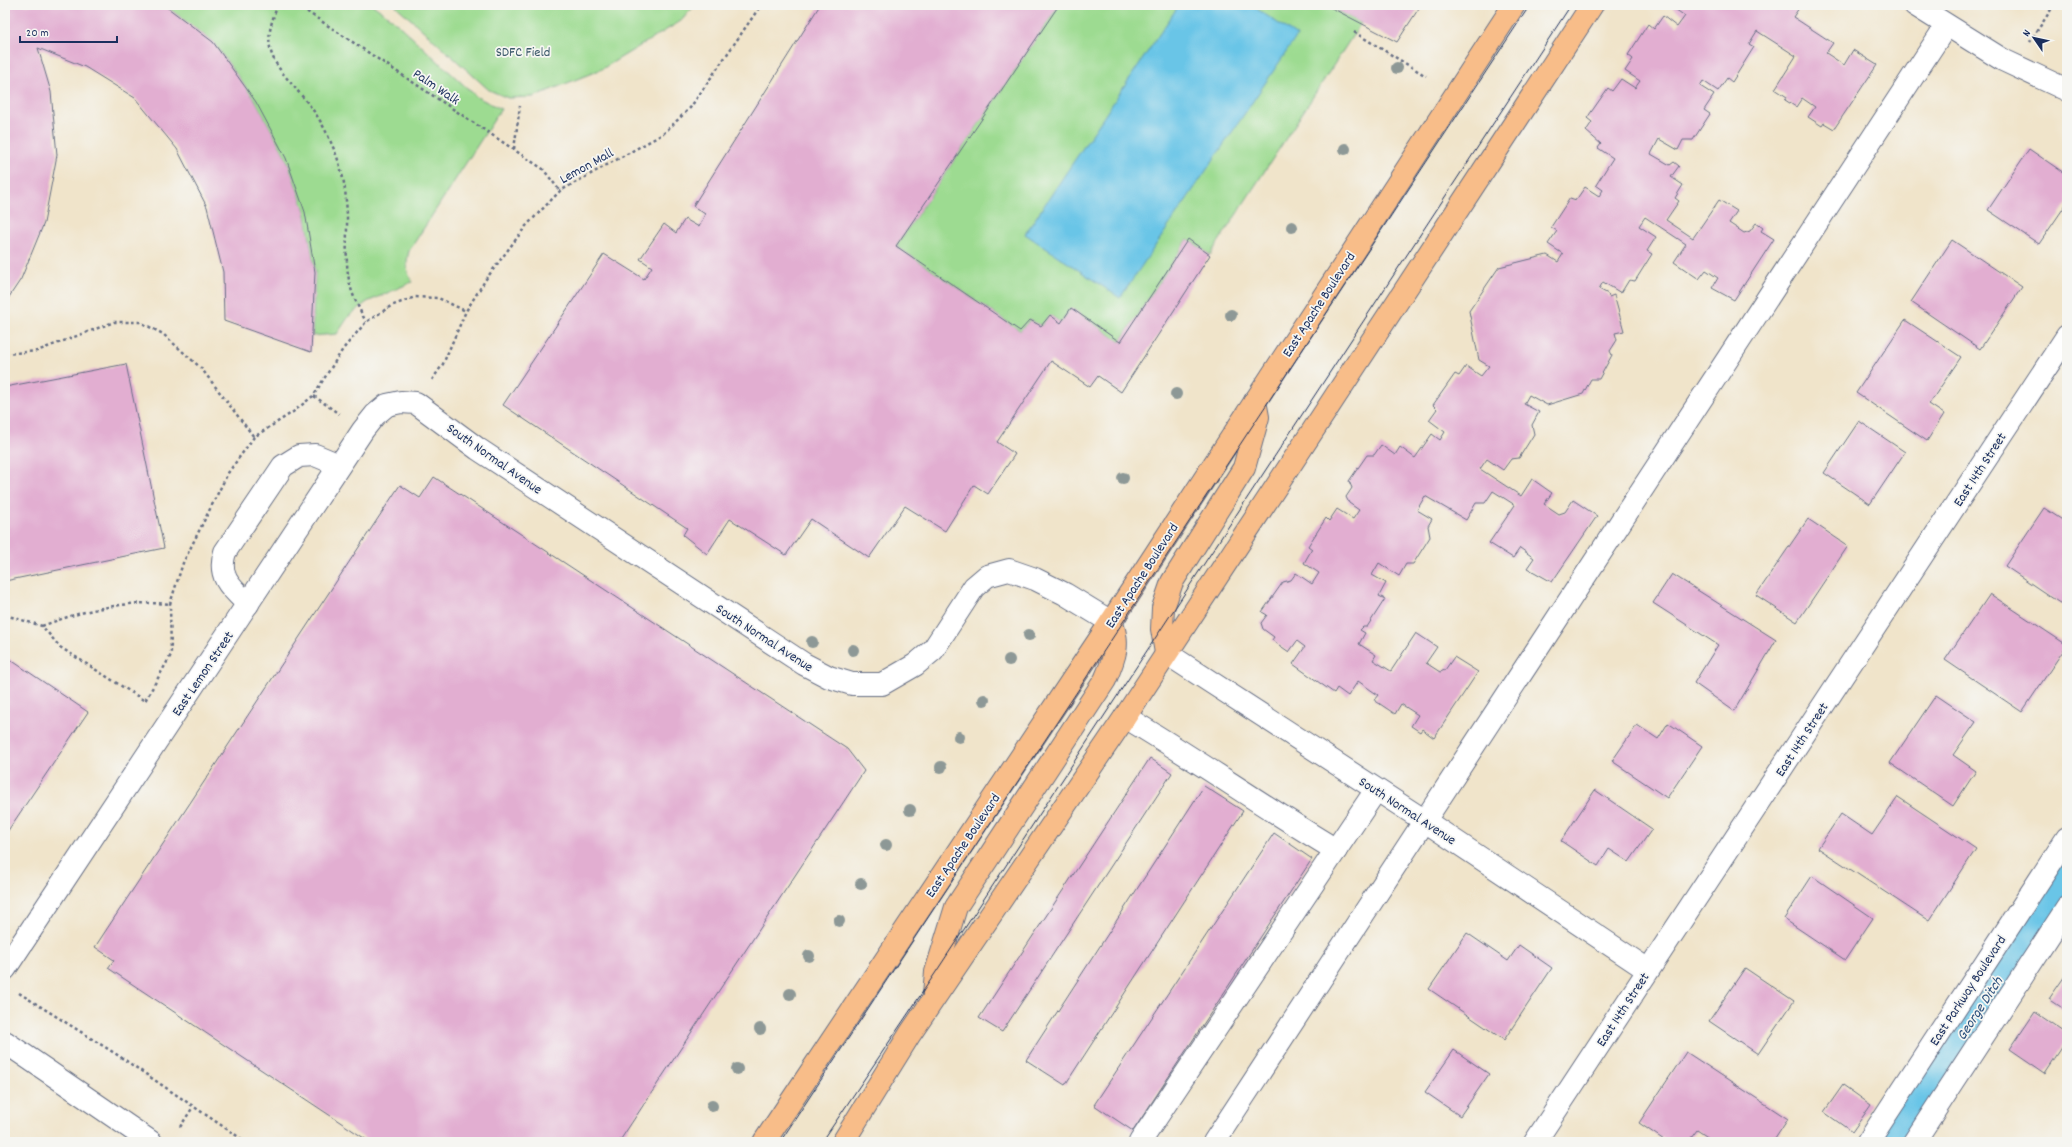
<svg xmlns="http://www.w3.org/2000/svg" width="2072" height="1147" font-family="Dekko,sans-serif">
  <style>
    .green { fill: #9ddb91; stroke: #5c8578 }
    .water { fill: #69c5e7; stroke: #427aa2 }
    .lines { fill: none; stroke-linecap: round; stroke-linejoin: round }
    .canal { stroke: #69c5e7; stroke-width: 34 }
    .building { fill: #e2aed1 }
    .minor-casing { stroke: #666e84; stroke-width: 24 }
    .major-casing { stroke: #666e84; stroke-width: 24 }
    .path { stroke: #666e84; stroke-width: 2.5; stroke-dasharray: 3 3; stroke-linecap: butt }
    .minor { stroke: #fff; stroke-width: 22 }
    .major { stroke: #f8bd89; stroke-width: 22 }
    .tram { stroke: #1b2f5e; stroke-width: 1 }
    .tree { fill: #8d9896 }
    .labels { text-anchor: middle; stroke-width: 3.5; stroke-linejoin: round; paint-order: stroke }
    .park-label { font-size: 14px; fill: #3c5a6b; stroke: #f6f6f2 }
    .street-label { font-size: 14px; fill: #1b2f5e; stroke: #f6f6f2 }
    .water-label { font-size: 15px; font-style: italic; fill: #2e5480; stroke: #f6f6f2 }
  </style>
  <rect width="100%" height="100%" fill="#f6f6f2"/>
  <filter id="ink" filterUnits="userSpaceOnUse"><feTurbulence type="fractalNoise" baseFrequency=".025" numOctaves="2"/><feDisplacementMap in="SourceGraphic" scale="8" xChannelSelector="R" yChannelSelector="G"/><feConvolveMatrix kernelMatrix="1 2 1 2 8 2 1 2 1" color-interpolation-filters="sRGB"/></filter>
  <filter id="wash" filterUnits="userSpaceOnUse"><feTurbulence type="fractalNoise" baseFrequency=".012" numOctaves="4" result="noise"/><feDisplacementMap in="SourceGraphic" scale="16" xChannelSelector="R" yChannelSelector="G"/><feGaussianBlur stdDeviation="0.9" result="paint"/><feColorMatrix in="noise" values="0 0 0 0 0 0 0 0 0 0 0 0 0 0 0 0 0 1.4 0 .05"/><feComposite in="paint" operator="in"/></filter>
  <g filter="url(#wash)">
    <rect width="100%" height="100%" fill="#f0e4ca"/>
    <g class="green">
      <path d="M164 5H373L392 19 477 97 501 109 409 251C406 263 406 271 412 282L367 302 349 316 337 334 312 336 315 272 305 212 286 158 256 102 213 42Z"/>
      <path d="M395 5H695L681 21 602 69 533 97 508 98 489 90Z"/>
      <path d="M1059 5H1326L1361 23 1210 255 1188 239 1120 342 1071 308 1061 323 1050 315 1041 326 1030 320 1020 331 896 246Z"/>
    </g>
    <path class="water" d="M1179 5H1251L1297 36 1120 298 1025 234Z"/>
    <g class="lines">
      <path class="canal" d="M1891 1142 2067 874"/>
    </g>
    <g id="blocks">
      <g class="building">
        <path d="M5 5H164L213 42 256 102 286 158 305 212 315 272 311 352 224 321 223 272 207 207 177 149 135 98 85 67 38 48 51 92 57 155 44 223 21 279 5 303Z"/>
        <path d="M820 5H1059L896 246 1020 331 1030 320 1041 326 1050 315 1061 323 1071 308 1120 342 1188 239 1210 255 1121 392 1098 376 1090 387 1051 361 997 442 1015 454 988 494 974 485 945 531 905 506 869 558 811 519 786 555 730 519 707 554 683 535 687 528 503 405 604 254 644 279 652 267 640 259 664 224 676 233 685 219 699 227 705 214 693 206Z"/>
        <path d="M1326 5H1421L1397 42Z"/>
        <path d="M1669 5H1801L1793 17 1833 43 1826 53 1844 65 1853 50 1877 65 1834 129 1824 123 1822 126 1808 117 1815 107 1802 98 1796 107 1785 100 1787 97 1775 89 1796 56 1757 31 1749 44 1754 47 1732 82 1727 78 1718 91 1703 81 1700 86 1714 95 1704 110 1710 114 1693 140H1683L1678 150 1659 139 1651 154 1670 165 1674 162 1679 166 1671 177 1683 185 1675 198 1679 201 1666 220 1693 238 1719 200 1737 211 1729 223 1744 233 1750 231 1756 223 1763 228 1761 231 1774 239 1734 300 1712 288 1718 278 1706 270 1699 279 1674 262 1686 244 1645 217 1639 226 1656 237 1647 251 1652 254 1635 281 1629 280 1621 293 1603 282 1599 289 1608 294 1609 297 1614 295 1624 331 1615 333 1617 340 1610 351 1612 355 1599 379H1591L1583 394 1547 405 1529 395 1524 404 1539 412 1532 425 1534 434 1519 458 1511 459 1503 470 1487 459 1480 469 1521 496 1532 479 1552 493 1544 504 1559 514 1565 512 1573 500 1597 516 1552 582 1527 568 1534 558 1520 548 1513 558 1489 543 1515 505 1493 491 1485 503H1476L1466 520 1425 496 1417 510 1432 519 1428 526 1430 537 1413 564H1406L1399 576 1379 563 1372 575 1386 583 1379 596 1385 599 1367 627H1363L1360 630 1365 633 1359 644 1376 655 1373 660 1391 671 1416 633 1437 647 1426 663 1440 672 1445 670 1454 657 1478 672 1434 738 1422 729 1420 732 1411 726 1418 715 1401 704 1395 714 1374 700 1378 695 1358 681 1348 696 1337 688 1334 693 1293 664 1305 647 1297 641 1289 652 1272 640 1274 637 1263 629 1261 623 1267 615 1262 612 1283 582 1291 580 1296 573 1312 584 1319 573 1304 563 1312 549 1308 546 1326 518 1329 521 1337 509 1353 519 1359 510 1349 503 1346 497 1352 488 1349 481 1367 455H1374L1381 445 1395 455 1400 447 1415 458 1432 434 1440 440 1445 432 1429 420 1437 409 1433 405 1455 374 1459 376 1466 366 1481 376 1489 366 1479 360 1469 311 1499 267 1547 255 1558 262 1563 254 1548 244 1557 231 1551 227 1570 198 1576 200 1585 187 1599 196 1603 190 1596 185 1613 158 1598 148 1601 144 1586 131 1592 122 1587 118 1608 88 1612 91 1621 79 1635 88 1640 81 1625 71 1633 59 1628 55 1648 24 1654 29 1663 16 1677 27 1685 16Z"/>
        <path d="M2029 149 2067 175V203L2039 244 1988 210Z"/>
        <path d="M1952 240 2022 287 1980 349 1911 302Z"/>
        <path d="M1905 320 1961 357 1929 404 1944 414 1927 441 1856 393Z"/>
        <path d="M126 364 164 548 5 581V387Z"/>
        <path d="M1859 421 1905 452 1870 504 1824 473Z"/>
        <path d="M434 477 847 749 864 771 619 1142H370L108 968 114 960 95 947 400 485 420 498Z"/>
        <path d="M2044 508 2067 523V608L2005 566Z"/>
        <path d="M1808 519 1848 546 1797 622 1756 595Z"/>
        <path d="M1672 574 1776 640 1734 711 1694 683 1718 645 1653 603Z"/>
        <path d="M1990 594 2067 645 2022 712 1945 660Z"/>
        <path d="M5 656 88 712 5 835Z"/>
        <path d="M1936 695 1976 722 1953 755 1976 771 1953 806 1890 763Z"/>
        <path d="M1668 723 1702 746 1667 798 1612 761 1637 725 1658 739Z"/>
        <path d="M1150 758 1172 773 1002 1032 979 1018Z"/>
        <path d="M1204 786 1243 811 1065 1085 1026 1060Z"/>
        <path d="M1595 790 1652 829 1629 862 1609 849 1598 866 1561 841Z"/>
        <path d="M1898 797 1976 849 1929 921 1818 848 1841 814 1872 835Z"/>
        <path d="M1274 833 1312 859 1133 1131 1094 1105Z"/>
        <path d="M1812 876 1873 918 1845 960 1784 919Z"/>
        <path d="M1467 933 1508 961 1519 945 1552 968 1504 1040 1429 989Z"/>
        <path d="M1745 968 1794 1001 1758 1054 1709 1021Z"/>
        <path d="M2067 973V1011L2049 999Z"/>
        <path d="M2035 1012 2067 1034V1040L2045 1073 2010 1049Z"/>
        <path d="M1454 1050 1489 1074 1460 1116 1425 1092Z"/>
        <path d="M1686 1052 1788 1119 1773 1142H1715L1697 1130 1688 1142H1667L1639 1123Z"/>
        <path d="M1843 1085 1871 1105 1852 1132 1824 1112Z"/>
      </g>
    </g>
  </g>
  <g filter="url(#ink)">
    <use href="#blocks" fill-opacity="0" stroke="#666e84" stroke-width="1"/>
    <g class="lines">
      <defs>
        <g id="minor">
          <path d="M1915 5 2003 60 2067 90"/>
          <path d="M248 604C231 588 217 577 225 552L283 466 299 456 315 455 339 465"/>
          <path d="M1166 653 1425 821 1648 970"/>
          <path d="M1125 717C1196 759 1264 807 1336 850"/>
          <path d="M5 969 363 430 375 415 387 405 401 402 416 403 478 449 804 664 829 677 852 684H882L915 665 933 650 974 587 987 576 1009 570 1035 579 1065 594 1111 622"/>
          <path d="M5 1042 151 1142"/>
          <path d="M1140 1142 1376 790"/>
          <path d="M1214 1142 1946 26"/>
          <path d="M1535 1142 2067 336"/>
          <path d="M1868 1142 2067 838"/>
          <path d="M1914 1142 2067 908"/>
        </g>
        <g id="major">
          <path d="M1166 653 1162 629 1163 608 1172 582 1244 468 1258 417 1255 401"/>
          <path d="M934 994 936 972 956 907 1105 680C1114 659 1121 644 1111 622"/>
          <path d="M764 1142 1111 622 1514 5"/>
          <path d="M843 1142 910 1034 1125 717 1592 5"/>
        </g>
      </defs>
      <use href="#minor" class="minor-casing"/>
      <use href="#major" class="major-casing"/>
      <g class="path">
        <path d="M278 5C257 54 277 65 306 101 317 114 326 130 332 145 340 162 345 182 346 201 349 227 344 254 349 280 352 296 359 308 366 322"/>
        <path d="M297 5 543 169 560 191"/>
        <path d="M1354 32 1426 76"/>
        <path d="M2030 42 2054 5"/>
        <path d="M514 149 520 106"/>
        <path d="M5 354 37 351 114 322H140L163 334 201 368 254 437"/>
        <path d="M432 380 443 364 466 311 486 279 526 226 560 191 663 134 690 108 761 5"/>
        <path d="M314 396 339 414"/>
        <path d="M5 615 42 626 60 647 145 701 171 655 170 604 183 563 228 473 254 437 293 412 313 396 343 349 366 322 391 306 415 297 438 298 466 311"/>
        <path d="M42 626C84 610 125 600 170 604"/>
        <path d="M19 993 116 1054 246 1142"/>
        <path d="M180 1127 193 1107"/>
      </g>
      <use href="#minor" class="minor"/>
      <use href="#major" class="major"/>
      <g class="tram">
        <path d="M780 1142 1530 5"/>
        <path d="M822 1142 936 972 1571 5"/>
      </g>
    </g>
    <g class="tree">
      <circle cx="1397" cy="68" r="6"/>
      <circle cx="1345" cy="149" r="6"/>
      <circle cx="1292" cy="227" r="6"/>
      <circle cx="1231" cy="315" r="6"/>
      <circle cx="1176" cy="394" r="6"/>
      <circle cx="1123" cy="478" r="6"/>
      <circle cx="1029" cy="635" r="6"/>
      <circle cx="812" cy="642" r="6"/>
      <circle cx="853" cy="650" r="6"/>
      <circle cx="1009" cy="660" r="6"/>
      <circle cx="984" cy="700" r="6"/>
      <circle cx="959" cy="737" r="6"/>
      <circle cx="941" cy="767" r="6"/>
      <circle cx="910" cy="810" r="6"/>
      <circle cx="886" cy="845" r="6"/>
      <circle cx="861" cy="884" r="6"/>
      <circle cx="839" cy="921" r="6"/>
      <circle cx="809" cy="956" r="6"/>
      <circle cx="790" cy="994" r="6"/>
      <circle cx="760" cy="1029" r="6"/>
      <circle cx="737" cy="1069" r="6"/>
      <circle cx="712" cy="1106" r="6"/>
    </g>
  </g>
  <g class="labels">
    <g class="park-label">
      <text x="523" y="56">SDFC Field</text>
    </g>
    <g class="street-label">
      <text transform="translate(437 86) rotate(34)" y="5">Palm Walk</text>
      <text transform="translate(586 165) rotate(-29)" y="5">Lemon Mall</text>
      <text transform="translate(1318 304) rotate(-57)" y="5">East Apache Boulevard</text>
      <text transform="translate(495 458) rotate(35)" y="5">South Normal Avenue</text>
      <text transform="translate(1979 469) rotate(-57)" y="5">East 14th Street</text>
      <text transform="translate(1141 575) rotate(-57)" y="5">East Apache Boulevard</text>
      <text transform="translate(765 637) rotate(33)" y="5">South Normal Avenue</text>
      <text transform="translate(202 673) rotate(-56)" y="5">East Lemon Street</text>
      <text transform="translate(1801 739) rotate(-57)" y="5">East 14th Street</text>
      <text transform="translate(1408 810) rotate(33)" y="5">South Normal Avenue</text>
      <text transform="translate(962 845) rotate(-56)" y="5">East Apache Boulevard</text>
      <text transform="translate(1967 990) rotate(-57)" y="5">East Parkway Boulevard</text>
      <text transform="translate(1622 1009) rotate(-57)" y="5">East 14th Street</text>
    </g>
    <g class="water-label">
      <text transform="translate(1979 1008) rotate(-57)" y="5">George Ditch</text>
    </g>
  </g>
  <rect width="2072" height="1147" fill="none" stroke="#f6f6f2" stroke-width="20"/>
  <g transform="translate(2034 38) rotate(304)" stroke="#f6f6f2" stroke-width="3" paint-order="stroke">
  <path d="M0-3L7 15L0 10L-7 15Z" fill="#1b2f5e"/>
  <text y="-6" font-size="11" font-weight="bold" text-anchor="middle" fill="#1b2f5e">N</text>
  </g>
  <path d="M20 36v6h97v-6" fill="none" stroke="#1b2f5e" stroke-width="2"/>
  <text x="26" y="36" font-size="12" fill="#1b2f5e" stroke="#f6f6f2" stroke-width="3" paint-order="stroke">20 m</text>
</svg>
